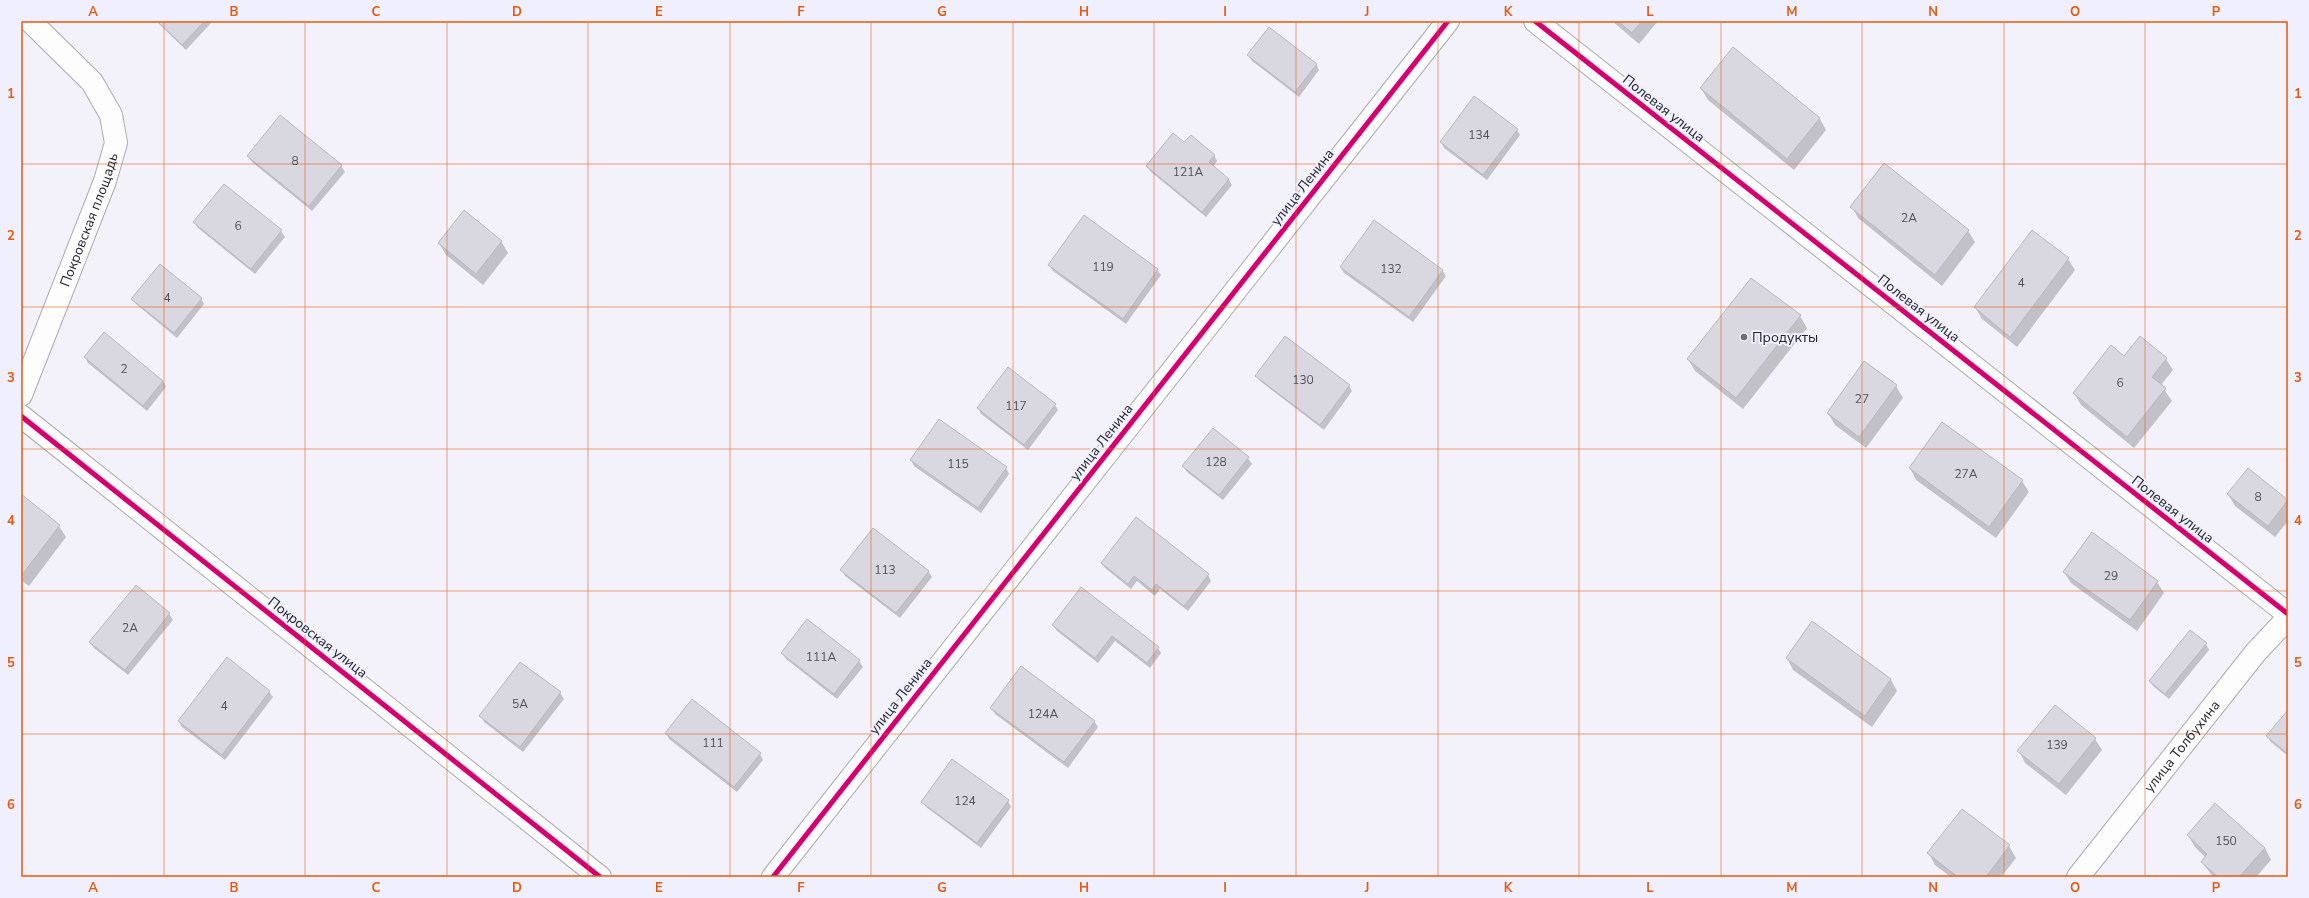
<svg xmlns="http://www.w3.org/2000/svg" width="2309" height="898" font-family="'Nunito Sans',sans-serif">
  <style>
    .shadow { fill: #0003 }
    .building { fill: #d9d8e1; stroke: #b9b8c0 }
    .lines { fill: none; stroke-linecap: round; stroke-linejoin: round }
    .street-casing { stroke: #abaab1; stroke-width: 24 }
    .secondary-casing { stroke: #abaab1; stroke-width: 24 }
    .street { stroke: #fdfdfe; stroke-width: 22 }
    .secondary { stroke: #fdfdfe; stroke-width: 22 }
    .cycleway-casing { stroke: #f0effd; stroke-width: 8 }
    .cycleway { stroke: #d6006c; stroke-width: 5 }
    .grid { fill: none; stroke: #e8590c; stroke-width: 1; stroke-opacity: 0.55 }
    .poi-dot { fill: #6c6c74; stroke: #f0effd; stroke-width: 1.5 }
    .labels { text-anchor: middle; stroke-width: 4; stroke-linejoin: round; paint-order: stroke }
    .number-label { font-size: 12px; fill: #515159 }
    .street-label { font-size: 14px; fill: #24242c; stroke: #f0effd }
    .poi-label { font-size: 14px; fill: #24242c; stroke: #f0effd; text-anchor: start }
    .neatline { fill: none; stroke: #e8590c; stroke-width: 1.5 }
    .grid-label { font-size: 13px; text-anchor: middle; font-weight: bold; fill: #e8590c }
  </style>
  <rect width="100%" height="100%" fill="#f3f2fa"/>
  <g class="shadow">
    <path d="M156 21H213L186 50Z"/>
    <path d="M1612 21H1658L1639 44Z"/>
    <path d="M1733 48 1820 119 1826 130 1794 170 1708 100 1701 88Z"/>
    <path d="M1249 55 1316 64 1319 70 1299 97 1252 61Z"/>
    <path d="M280 116 341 166 345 172 312 211 252 162 248 156Z"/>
    <path d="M1517 130 1520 135 1487 180 1444 148 1441 142Z"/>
    <path d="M1184 144 1214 155 1217 161 1213 167 1228 179 1232 185 1206 217 1151 172 1147 166Z"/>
    <path d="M224 185 281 231 285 237 255 274 198 228 194 222Z"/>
    <path d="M1852 207 1968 231 1975 242 1942 286 1858 218Z"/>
    <path d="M501 241 508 253 483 285 446 255 439 243Z"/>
    <path d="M2068 259 2075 270 2017 347 1982 319 1975 307Z"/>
    <path d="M1049 265 1157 270 1161 275 1126 324 1053 271Z"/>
    <path d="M1341 268 1442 270 1446 276 1413 322 1344 273Z"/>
    <path d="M1751 280 1800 316 1807 328 1743 409 1695 371 1688 359Z"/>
    <path d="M132 299H201L204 304 177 338 136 304Z"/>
    <path d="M85 357 163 381 166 387 147 411 88 363Z"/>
    <path d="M2124 357 2166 359 2173 370 2161 385 2172 401 2134 448 2081 405 2074 393Z"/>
    <path d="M1865 363 1896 386 1903 398 1866 448 1835 425 1828 413Z"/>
    <path d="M1257 376 1349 386 1352 391 1324 430 1260 381Z"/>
    <path d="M1055 405 1058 410 1028 450 981 414 978 408Z"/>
    <path d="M1213 429 1248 458 1252 464 1223 500 1187 472 1183 466Z"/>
    <path d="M911 460 1006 468 1009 474 981 513 914 466Z"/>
    <path d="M1910 468 2022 481 2029 492 1996 538 1916 480Z"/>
    <path d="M2249 470 2288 501V521L2275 537 2235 506 2228 494Z"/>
    <path d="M21 496 59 526 66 537 29 586 21 580Z"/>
    <path d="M1102 563 1208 575 1211 581 1188 611 1160 589 1155 596 1137 581 1131 589 1105 568Z"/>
    <path d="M842 570 928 571 932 577 900 618 845 576Z"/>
    <path d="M2064 572 2157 582 2164 593 2137 631 2071 583Z"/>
    <path d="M136 586 169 614 173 620 128 675 94 648 90 642Z"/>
    <path d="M1081 588 1158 648 1161 653 1150 668 1115 641 1098 663 1057 631 1053 625Z"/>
    <path d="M807 621 859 661 863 667 837 699 786 659 782 653Z"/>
    <path d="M1812 623 1891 680 1897 691 1872 727 1793 670 1787 658Z"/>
    <path d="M2206 644 2209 650 2169 699 2153 686 2150 681Z"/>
    <path d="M521 663 560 693 564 699 523 752 484 722 481 716Z"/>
    <path d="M269 692 273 697 225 760 182 727 179 721Z"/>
    <path d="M991 708 1094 721 1098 727 1068 768 995 714Z"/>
    <path d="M2288 711V756L2271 742 2268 737Z"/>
    <path d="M666 733 760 754 763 760 737 792 669 739Z"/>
    <path d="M2095 739 2102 750 2066 795 2025 763 2019 751Z"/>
    <path d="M1008 801 1011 807 981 848 926 807 923 802Z"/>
    <path d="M2188 835 2265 848 2271 860 2256 877H2213L2202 862 2206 858 2195 847Z"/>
    <path d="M2009 846 2016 858 2001 877H1951L1935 865 1929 854Z"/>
  </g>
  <g class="building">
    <path d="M157 21H205L182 45Z"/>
    <path d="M1618 21H1642L1632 33Z"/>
    <path d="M1269 27 1317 64 1295 92 1247 55Z"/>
    <path d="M1733 47 1820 118 1787 159 1700 88Z"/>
    <path d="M1474 96 1518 129 1483 175 1440 142Z"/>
    <path d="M280 115 342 165 309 206 247 156Z"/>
    <path d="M1173 133 1184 142 1191 135 1215 155 1209 162 1229 179 1202 212 1146 166Z"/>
    <path d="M1884 163 1969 230 1935 275 1850 207Z"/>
    <path d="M224 184 282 230 251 269 193 222Z"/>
    <path d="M464 210 502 241 476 274 438 243Z"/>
    <path d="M1084 215 1158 269 1123 319 1048 265Z"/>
    <path d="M1374 220 1443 270 1409 317 1340 267Z"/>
    <path d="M2032 230 2069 258 2010 337 1974 307Z"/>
    <path d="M160 264 202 298 174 333 131 299Z"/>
    <path d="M1751 278 1801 315 1736 398 1687 359Z"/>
    <path d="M104 332 163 381 143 406 84 357Z"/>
    <path d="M1285 336 1350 385 1320 425 1255 376Z"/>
    <path d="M2140 336 2167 358 2152 377 2166 388 2127 437 2073 393 2111 345 2124 356Z"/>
    <path d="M1864 361 1897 385 1859 437 1827 413Z"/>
    <path d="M1008 367 1056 404 1024 445 977 408Z"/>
    <path d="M939 419 1007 467 978 508 910 460Z"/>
    <path d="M1942 422 2023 480 1989 527 1909 468Z"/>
    <path d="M1213 428 1249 457 1219 495 1182 466Z"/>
    <path d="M2248 468 2288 500 2268 526 2227 494Z"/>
    <path d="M21 494 60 525 22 575 21 574Z"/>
    <path d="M1136 517 1209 574 1184 606 1156 584 1152 590 1134 576 1128 584 1101 563Z"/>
    <path d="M873 528 929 571 896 613 840 570Z"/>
    <path d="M2092 532 2158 581 2130 620 2063 572Z"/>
    <path d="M136 585 170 613 125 670 89 642Z"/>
    <path d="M1081 587 1159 647 1147 663 1112 636 1095 658 1052 625Z"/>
    <path d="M807 619 860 660 834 694 781 653Z"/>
    <path d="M1812 621 1891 679 1865 716 1786 658Z"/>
    <path d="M2190 630 2207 643 2165 694 2149 681Z"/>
    <path d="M227 657 270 691 222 755 178 721Z"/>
    <path d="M520 662 561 692 520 747 479 716Z"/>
    <path d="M1021 666 1095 721 1064 762 990 708Z"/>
    <path d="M692 699 761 753 734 787 665 733Z"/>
    <path d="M2055 705 2096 738 2059 784 2017 751Z"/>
    <path d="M2288 710V754L2266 736Z"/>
    <path d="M952 759 1009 800 977 843 921 802Z"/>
    <path d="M2215 803 2265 848 2239 877H2218L2201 862 2207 854 2187 835Z"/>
    <path d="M1962 809 2010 845 1986 877H1958L1927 853Z"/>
  </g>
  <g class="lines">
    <defs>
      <g id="street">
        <path d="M1535 21 2288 614"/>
        <path id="s1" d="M21 395 105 181 116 143 111 115 92 82 30 21"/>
        <path d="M21 416 600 877"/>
        <path d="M773 877 1448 21"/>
      </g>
      <g id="secondary">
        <path id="s2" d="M2078 877 2256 652 2288 618"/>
      </g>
    </defs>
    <use href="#street" class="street-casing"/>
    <use href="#secondary" class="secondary-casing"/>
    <use href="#street" class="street"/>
    <use href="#secondary" class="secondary"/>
    <defs>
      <g id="cycleway">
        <path d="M1535 21 2288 614"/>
        <path d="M21 416 600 877"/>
        <path d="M773 877 1448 21"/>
      </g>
    </defs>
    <use href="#cycleway" class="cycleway-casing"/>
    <use href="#cycleway" class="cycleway"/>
  </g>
  <path class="grid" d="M164 21V877M305 21V877M447 21V877M588 21V877M730 21V877M871 21V877M1013 21V877M1154 21V877M1296 21V877M1438 21V877M1579 21V877M1721 21V877M1862 21V877M2004 21V877M2145 21V877M21 164H2288M21 307H2288M21 449H2288M21 591H2288M21 734H2288"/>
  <circle class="poi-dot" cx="1744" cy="337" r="4"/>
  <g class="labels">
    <g class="number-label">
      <text x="1479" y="139">134</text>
      <text x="295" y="165">8</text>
      <text x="1188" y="176">121А</text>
      <text x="1909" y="222">2А</text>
      <text x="238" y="230">6</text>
      <text x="1103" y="271">119</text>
      <text x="1391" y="273">132</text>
      <text x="2021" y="287">4</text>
      <text x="167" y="302">4</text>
      <text x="124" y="373">2</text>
      <text x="1303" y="384">130</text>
      <text x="2120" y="387">6</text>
      <text x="1862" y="403">27</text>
      <text x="1016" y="410">117</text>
      <text x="1216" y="466">128</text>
      <text x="958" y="468">115</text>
      <text x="1966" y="478">27А</text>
      <text x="2258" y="501">8</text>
      <text x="885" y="574">113</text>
      <text x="2111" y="580">29</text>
      <text x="130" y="632">2А</text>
      <text x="821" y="661">111А</text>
      <text x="520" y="708">5А</text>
      <text x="224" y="710">4</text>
      <text x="1043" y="718">124А</text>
      <text x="713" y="747">111</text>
      <text x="2057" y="749">139</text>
      <text x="965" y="805">124</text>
      <text x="2226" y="845">150</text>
    </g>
    <g class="street-label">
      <text transform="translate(1664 108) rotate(38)" y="5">Полевая улица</text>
      <text transform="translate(1302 187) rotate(-52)" y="5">улица Ленина</text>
      <text dy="5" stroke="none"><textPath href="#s1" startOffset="188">Покровская площадь</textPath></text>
      <text transform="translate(1919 308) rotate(38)" y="5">Полевая улица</text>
      <text transform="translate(1101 442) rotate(-52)" y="5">улица Ленина</text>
      <text transform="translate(2173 509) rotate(38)" y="5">Полевая улица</text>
      <text transform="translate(318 637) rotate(38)" y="5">Покровская улица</text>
      <text transform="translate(900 696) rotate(-52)" y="5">улица Ленина</text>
      <text dy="5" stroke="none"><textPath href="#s2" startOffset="167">улица Толбухина</textPath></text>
    </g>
    <g class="poi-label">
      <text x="1752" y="342">Продукты</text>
    </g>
  </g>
  <rect width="2309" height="898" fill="none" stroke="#f0effd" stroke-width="44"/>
  <rect x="22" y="22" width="2265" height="854" class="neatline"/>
  <g class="grid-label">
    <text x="93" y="16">A</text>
    <text x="234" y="16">B</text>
    <text x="376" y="16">C</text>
    <text x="517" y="16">D</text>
    <text x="659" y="16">E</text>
    <text x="801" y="16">F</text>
    <text x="942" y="16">G</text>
    <text x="1084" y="16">H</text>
    <text x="1225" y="16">I</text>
    <text x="1367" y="16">J</text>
    <text x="1508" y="16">K</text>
    <text x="1650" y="16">L</text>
    <text x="1792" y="16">M</text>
    <text x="1933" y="16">N</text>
    <text x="2075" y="16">O</text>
    <text x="2216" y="16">P</text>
    <text x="11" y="98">1</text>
    <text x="2298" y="98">1</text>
    <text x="11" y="240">2</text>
    <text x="2298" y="240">2</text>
    <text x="11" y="382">3</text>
    <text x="2298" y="382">3</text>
    <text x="11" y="525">4</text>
    <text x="2298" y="525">4</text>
    <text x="11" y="667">5</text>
    <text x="2298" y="667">5</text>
    <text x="11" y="809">6</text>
    <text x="2298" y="809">6</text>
    <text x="93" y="892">A</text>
    <text x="234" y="892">B</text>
    <text x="376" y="892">C</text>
    <text x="517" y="892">D</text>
    <text x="659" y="892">E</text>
    <text x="801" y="892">F</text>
    <text x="942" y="892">G</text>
    <text x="1084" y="892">H</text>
    <text x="1225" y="892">I</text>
    <text x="1367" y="892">J</text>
    <text x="1508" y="892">K</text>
    <text x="1650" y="892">L</text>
    <text x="1792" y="892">M</text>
    <text x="1933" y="892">N</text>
    <text x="2075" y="892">O</text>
    <text x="2216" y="892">P</text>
  </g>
</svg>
